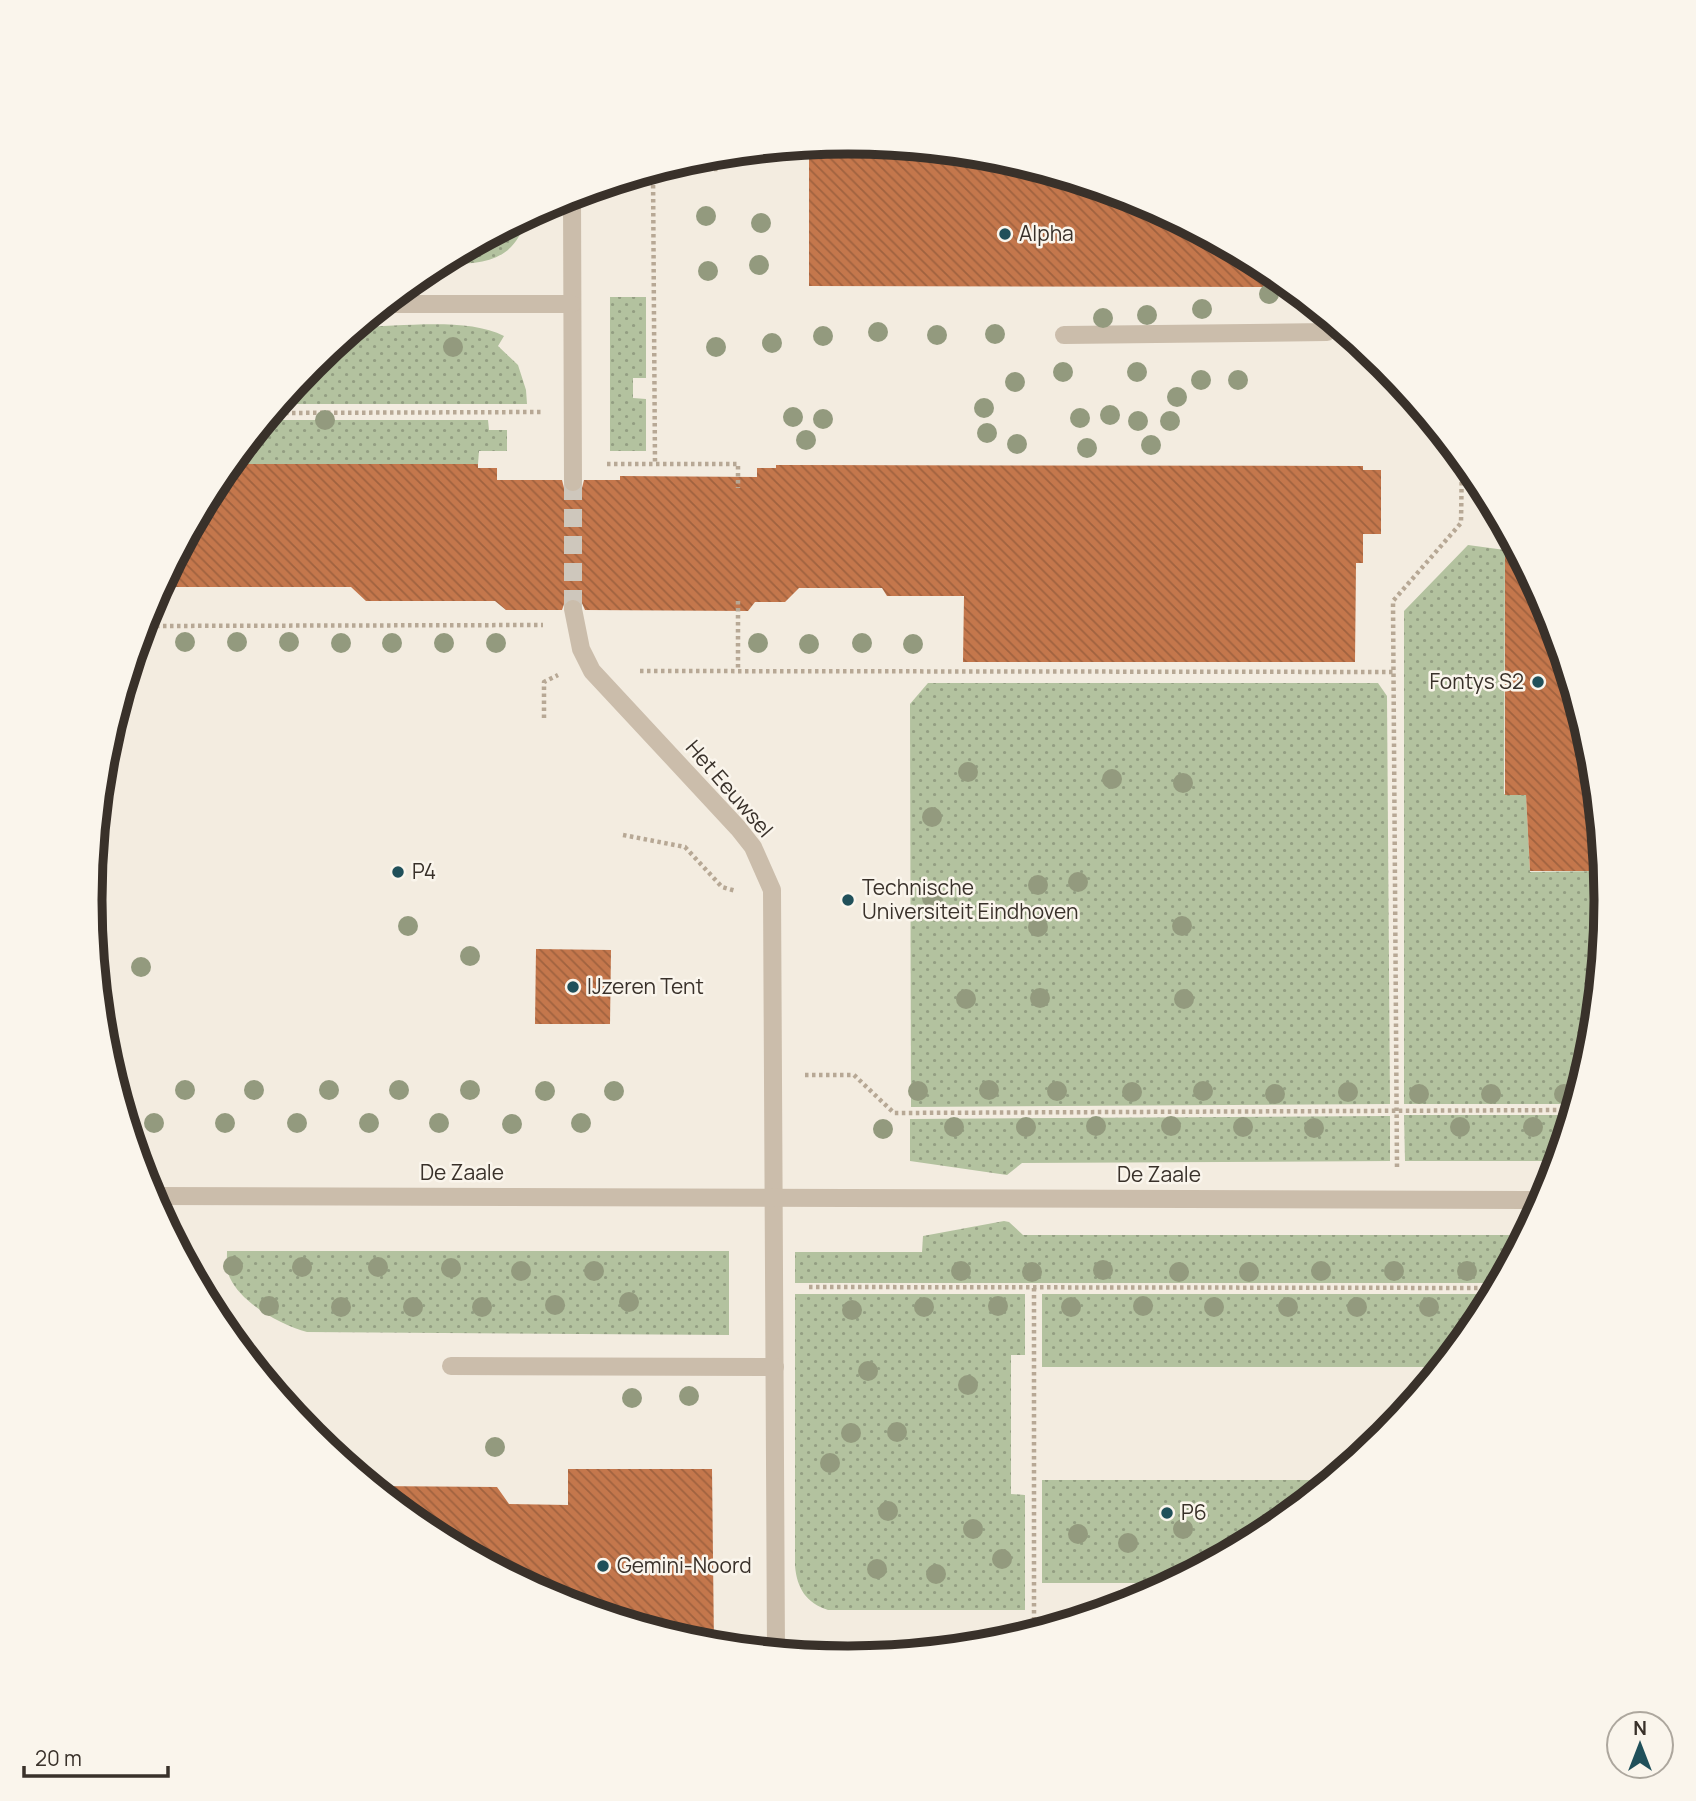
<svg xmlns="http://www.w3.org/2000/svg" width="1696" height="1801" font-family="Manrope,sans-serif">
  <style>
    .grass { fill: url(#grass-dots) }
    .building { fill: url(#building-back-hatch) }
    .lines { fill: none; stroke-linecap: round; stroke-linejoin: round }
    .minor-tunnel { stroke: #cec7bc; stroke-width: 18; stroke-dasharray: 18 9; stroke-linecap: butt }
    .path { stroke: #b7a895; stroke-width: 4.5; stroke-dasharray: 3.5 3.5; stroke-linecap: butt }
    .minor { stroke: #cbbdab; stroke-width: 18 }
    .tree { fill: #939a7e }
    .poi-dot { fill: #20505a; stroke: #faf5ec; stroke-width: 2.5 }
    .labels { text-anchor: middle; stroke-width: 5; stroke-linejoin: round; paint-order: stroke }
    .poi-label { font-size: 21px; fill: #39312a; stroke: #faf5ec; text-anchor: start }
    .street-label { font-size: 21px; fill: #39312a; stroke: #faf5ec }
    .rim { fill: none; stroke: #39312a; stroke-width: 9 }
  </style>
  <defs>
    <pattern id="grass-dots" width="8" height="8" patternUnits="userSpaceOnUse" patternTransform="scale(1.75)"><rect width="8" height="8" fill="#b3c29f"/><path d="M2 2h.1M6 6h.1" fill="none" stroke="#939e82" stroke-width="1.8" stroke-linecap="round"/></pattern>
    <pattern id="building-back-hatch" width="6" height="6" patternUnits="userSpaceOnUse" patternTransform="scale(1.75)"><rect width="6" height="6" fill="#c4774c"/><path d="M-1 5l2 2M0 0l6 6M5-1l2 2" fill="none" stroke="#a0623f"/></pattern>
  </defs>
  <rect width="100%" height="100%" fill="#f3ece0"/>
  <g class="grass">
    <path d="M527 216C514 265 480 264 436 264Z"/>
    <path d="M610 297H646V378H633V398L646 399V451H610Z"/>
    <path d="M357 327C399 327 467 317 504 336L498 346 518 365 526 390 527 404H279L312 364Z"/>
    <path d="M266 420H488L489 430H507V451H479L478 464H230Z"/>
    <path d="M1468 545 1505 550 1504 794 1526 795 1530 872 1604 871C1611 943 1596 1036 1575 1104H1404V611Z"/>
    <path d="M928 683H1378L1387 696 1390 1104 911 1107 910 704Z"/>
    <path d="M1404 1115H1572L1558 1161H1405Z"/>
    <path d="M1390 1116V1161L1022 1163 1007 1175 910 1161V1119Z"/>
    <path d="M1004 1221 1009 1222 1023 1235H1525L1500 1283H795V1252H922L923 1236Z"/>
    <path d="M227 1251H729V1335L307 1332C282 1325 242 1304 230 1278 226 1270 227 1260 227 1251Z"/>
    <path d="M795 1294H1025V1355H1011V1494L1025 1495V1610H828C806 1603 797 1588 795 1566Z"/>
    <path d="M1042 1294H1494L1479 1322 1451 1355 1438 1356V1367H1042Z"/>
    <path d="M1042 1480H1332L1269 1532 1172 1583H1042Z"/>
  </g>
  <g class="building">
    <path d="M848 142 996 156 1139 200 1270 270 1291 287 809 286V146Z"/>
    <path d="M229 464H478V468H497V480H562L564 488 572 493 582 488 584 480H620V476L757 477V468H776V465L1363 466V470H1381V534H1363V563H1356L1355 662H963L964 596H887L882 588H799L785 602H755L748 611 585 610 581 601 571 598 565 601 562 610H506L495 601H366L351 587H160L217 479Z"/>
    <path d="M1505 528 1549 611 1592 753 1604 871H1530L1526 795H1505Z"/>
    <path d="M536 949 611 950 610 1024H535Z"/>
    <path d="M568 1469H712L714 1646 700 1645 557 1601 426 1531 371 1486 497 1487 509 1504 568 1505Z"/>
  </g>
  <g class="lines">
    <path class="minor-tunnel" d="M573 482V609"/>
    <g class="path">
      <path d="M658 169H719V154"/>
      <path d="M653 171 655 464"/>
      <path d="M1353 353 1418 405"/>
      <path d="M271 413 541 412"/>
      <path d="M607 464H738V488"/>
      <path d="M738 601V671"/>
      <path d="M142 626 543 625"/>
      <path d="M640 671 1395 672"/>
      <path d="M544 718V682L558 675"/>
      <path d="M623 835 685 847 722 887 736 891"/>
      <path d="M805 1075H854L894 1113 1574 1110"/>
      <path d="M1397 1167 1393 601 1461 523 1462 458"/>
      <path d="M809 1287 1497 1288"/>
      <path d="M1034 1288V1633"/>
    </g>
    <g class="minor">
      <path d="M572 195 573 482"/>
      <path d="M385 304H572"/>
      <path d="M1064 335 1327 332V317"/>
      <path d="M573 609 581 649 592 671 738 828 753 847 772 890 776 1652"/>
      <path d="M150 1196 1544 1200"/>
      <path d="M451 1366 775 1367"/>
    </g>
  </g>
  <g class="tree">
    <circle cx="706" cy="216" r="10"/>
    <circle cx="761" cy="223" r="10"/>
    <circle cx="759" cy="265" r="10"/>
    <circle cx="708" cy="271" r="10"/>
    <circle cx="1269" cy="294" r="10"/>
    <circle cx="1202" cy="309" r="10"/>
    <circle cx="1147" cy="315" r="10"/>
    <circle cx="1103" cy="318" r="10"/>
    <circle cx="878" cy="332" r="10"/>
    <circle cx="995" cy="334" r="10"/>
    <circle cx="937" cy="335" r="10"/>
    <circle cx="823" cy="336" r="10"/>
    <circle cx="772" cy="343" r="10"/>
    <circle cx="453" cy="347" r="10"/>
    <circle cx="716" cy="347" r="10"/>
    <circle cx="1063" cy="372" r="10"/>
    <circle cx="1137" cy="372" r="10"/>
    <circle cx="1201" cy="380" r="10"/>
    <circle cx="1238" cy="380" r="10"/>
    <circle cx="1015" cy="382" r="10"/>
    <circle cx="1177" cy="397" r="10"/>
    <circle cx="984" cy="408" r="10"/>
    <circle cx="1110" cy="415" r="10"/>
    <circle cx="793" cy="417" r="10"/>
    <circle cx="1080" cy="418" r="10"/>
    <circle cx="823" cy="419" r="10"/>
    <circle cx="325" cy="420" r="10"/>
    <circle cx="1138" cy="421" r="10"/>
    <circle cx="1170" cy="421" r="10"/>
    <circle cx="987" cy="433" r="10"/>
    <circle cx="806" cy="440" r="10"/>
    <circle cx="1017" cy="444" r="10"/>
    <circle cx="1151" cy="445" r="10"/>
    <circle cx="1087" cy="448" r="10"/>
    <circle cx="185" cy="642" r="10"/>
    <circle cx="237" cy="642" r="10"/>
    <circle cx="289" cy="642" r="10"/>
    <circle cx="341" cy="643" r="10"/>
    <circle cx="392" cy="643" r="10"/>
    <circle cx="444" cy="643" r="10"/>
    <circle cx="496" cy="643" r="10"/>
    <circle cx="758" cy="643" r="10"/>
    <circle cx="862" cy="643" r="10"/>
    <circle cx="809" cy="644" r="10"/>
    <circle cx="913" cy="644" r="10"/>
    <circle cx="968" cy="772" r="10"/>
    <circle cx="1112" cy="779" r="10"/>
    <circle cx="1183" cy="783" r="10"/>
    <circle cx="932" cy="817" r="10"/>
    <circle cx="1078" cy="882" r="10"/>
    <circle cx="1038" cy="885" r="10"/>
    <circle cx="932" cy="898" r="10"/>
    <circle cx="408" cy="926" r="10"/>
    <circle cx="1182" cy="926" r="10"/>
    <circle cx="1038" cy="927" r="10"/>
    <circle cx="470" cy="956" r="10"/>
    <circle cx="141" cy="967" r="10"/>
    <circle cx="1040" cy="998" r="10"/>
    <circle cx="966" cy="999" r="10"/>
    <circle cx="1184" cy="999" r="10"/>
    <circle cx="185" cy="1090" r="10"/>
    <circle cx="254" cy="1090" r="10"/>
    <circle cx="329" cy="1090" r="10"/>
    <circle cx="399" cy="1090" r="10"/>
    <circle cx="470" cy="1090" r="10"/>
    <circle cx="989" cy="1090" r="10"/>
    <circle cx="545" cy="1091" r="10"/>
    <circle cx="614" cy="1091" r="10"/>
    <circle cx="918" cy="1091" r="10"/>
    <circle cx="1057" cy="1091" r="10"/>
    <circle cx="1203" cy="1091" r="10"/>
    <circle cx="1132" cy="1092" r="10"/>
    <circle cx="1348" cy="1092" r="10"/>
    <circle cx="1275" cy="1094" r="10"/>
    <circle cx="1419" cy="1094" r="10"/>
    <circle cx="1491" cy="1094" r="10"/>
    <circle cx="1564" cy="1094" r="10"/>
    <circle cx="154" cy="1123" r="10"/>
    <circle cx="225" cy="1123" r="10"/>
    <circle cx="297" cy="1123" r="10"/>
    <circle cx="369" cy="1123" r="10"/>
    <circle cx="439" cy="1123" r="10"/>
    <circle cx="581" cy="1123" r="10"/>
    <circle cx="512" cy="1124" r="10"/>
    <circle cx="1096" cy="1126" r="10"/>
    <circle cx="1171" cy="1126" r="10"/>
    <circle cx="954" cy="1127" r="10"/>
    <circle cx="1026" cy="1127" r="10"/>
    <circle cx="1243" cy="1127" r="10"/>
    <circle cx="1460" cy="1127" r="10"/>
    <circle cx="1533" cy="1127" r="10"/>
    <circle cx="1314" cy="1128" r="10"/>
    <circle cx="883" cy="1129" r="10"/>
    <circle cx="233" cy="1266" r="10"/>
    <circle cx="302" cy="1267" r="10"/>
    <circle cx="378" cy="1267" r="10"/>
    <circle cx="451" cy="1268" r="10"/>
    <circle cx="1103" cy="1270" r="10"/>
    <circle cx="521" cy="1271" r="10"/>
    <circle cx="594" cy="1271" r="10"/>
    <circle cx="961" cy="1271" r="10"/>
    <circle cx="1321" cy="1271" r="10"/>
    <circle cx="1394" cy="1271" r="10"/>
    <circle cx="1467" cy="1271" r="10"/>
    <circle cx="1032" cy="1272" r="10"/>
    <circle cx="1179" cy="1272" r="10"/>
    <circle cx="1249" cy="1272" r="10"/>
    <circle cx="629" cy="1302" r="10"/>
    <circle cx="555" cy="1305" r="10"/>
    <circle cx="269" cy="1306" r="10"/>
    <circle cx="998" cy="1306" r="10"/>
    <circle cx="1143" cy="1306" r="10"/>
    <circle cx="341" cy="1307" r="10"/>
    <circle cx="413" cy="1307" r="10"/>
    <circle cx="482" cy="1307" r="10"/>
    <circle cx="924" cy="1307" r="10"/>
    <circle cx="1071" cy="1307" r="10"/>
    <circle cx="1214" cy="1307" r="10"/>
    <circle cx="1288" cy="1307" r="10"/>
    <circle cx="1357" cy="1307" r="10"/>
    <circle cx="1429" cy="1307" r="10"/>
    <circle cx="852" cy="1310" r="10"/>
    <circle cx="868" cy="1371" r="10"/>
    <circle cx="968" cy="1385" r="10"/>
    <circle cx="689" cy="1396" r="10"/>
    <circle cx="632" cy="1398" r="10"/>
    <circle cx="897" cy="1432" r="10"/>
    <circle cx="851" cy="1433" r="10"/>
    <circle cx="495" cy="1447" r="10"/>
    <circle cx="830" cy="1463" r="10"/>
    <circle cx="888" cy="1511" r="10"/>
    <circle cx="973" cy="1529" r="10"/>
    <circle cx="1183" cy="1529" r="10"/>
    <circle cx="1078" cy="1534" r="10"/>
    <circle cx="1128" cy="1543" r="10"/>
    <circle cx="1002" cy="1559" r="10"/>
    <circle cx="877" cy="1569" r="10"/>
    <circle cx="936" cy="1574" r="10"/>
  </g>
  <g class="poi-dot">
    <circle cx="1005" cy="234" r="7"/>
    <circle cx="1538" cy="682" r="7"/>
    <circle cx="398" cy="872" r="7"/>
    <circle cx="848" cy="900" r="7"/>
    <circle cx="573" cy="987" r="7"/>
    <circle cx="1167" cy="1513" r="7"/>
    <circle cx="603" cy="1566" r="7"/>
  </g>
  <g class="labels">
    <g class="poi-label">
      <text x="1019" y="241">Alpha</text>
      <text x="1524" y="689" text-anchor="end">Fontys S2</text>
      <text x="412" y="879">P4</text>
      <text x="862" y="895">Technische<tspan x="862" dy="24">Universiteit Eindhoven</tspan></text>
      <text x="587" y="994">IJzeren Tent</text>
      <text x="1181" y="1520">P6</text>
      <text x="617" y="1573">Gemini-Noord</text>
    </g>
    <g class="street-label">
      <text transform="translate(729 789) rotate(49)" y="7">Het Eeuwsel</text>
      <text x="462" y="1180">De Zaale</text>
      <text x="1159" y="1182">De Zaale</text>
    </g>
  </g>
  <path d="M0 0H1696V1801H0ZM102 900a746 746 0 1 1 1492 0a746 746 0 1 1-1492 0Z" fill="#faf5ec" fill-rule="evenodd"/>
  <path class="rim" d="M102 900a746 746 0 1 1 1492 0a746 746 0 1 1-1492 0Z"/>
  <g transform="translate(1640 1745)"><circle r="33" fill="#faf5ec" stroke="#ada79e" stroke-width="2"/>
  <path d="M0-5L12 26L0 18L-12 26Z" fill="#20505a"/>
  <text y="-10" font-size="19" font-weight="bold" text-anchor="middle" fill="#39312a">N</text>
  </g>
  <path d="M24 1766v10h144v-10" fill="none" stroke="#39312a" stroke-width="3.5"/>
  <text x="35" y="1766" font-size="21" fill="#39312a" stroke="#faf5ec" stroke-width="5" paint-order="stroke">20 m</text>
</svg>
